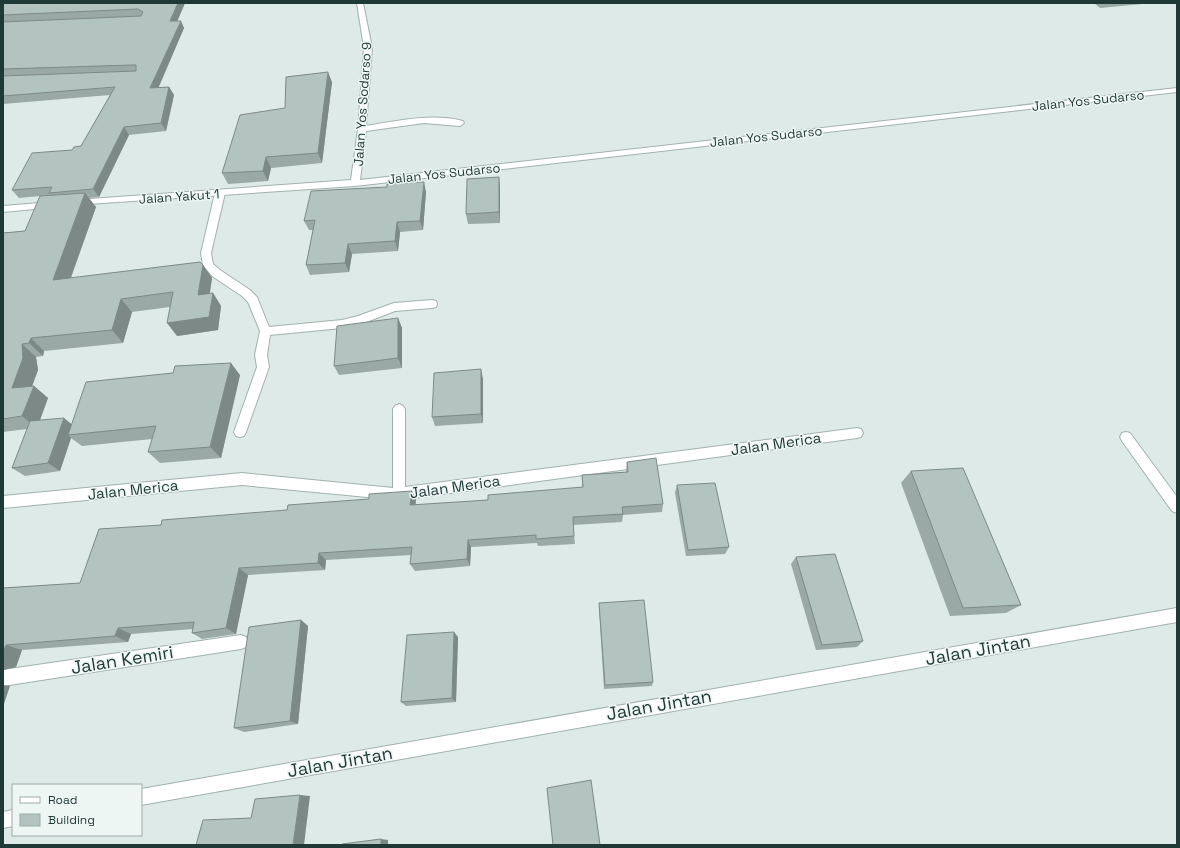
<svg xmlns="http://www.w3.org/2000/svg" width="1180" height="848" font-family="'Space Grotesk',sans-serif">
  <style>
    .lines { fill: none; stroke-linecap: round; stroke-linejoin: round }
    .service-casing { stroke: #a1b1af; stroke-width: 2 }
    .minor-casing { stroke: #a1b1af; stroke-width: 2 }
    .service { fill: #fff; fill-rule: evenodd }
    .minor { fill: #fff; fill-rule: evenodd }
    .wall { fill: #9aa9a5 }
    .shaded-wall { fill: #7d8986 }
    .building { fill: #b3c4c0; stroke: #7d8986 }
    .labels { text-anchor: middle; stroke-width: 3; stroke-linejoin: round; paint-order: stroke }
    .far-street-label { font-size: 13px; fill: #1f3937; stroke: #eef6f4 }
    .street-label { font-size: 15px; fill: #1f3937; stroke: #eef6f4 }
    .near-street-label { font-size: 18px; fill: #1f3937; stroke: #eef6f4 }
  </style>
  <rect width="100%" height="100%" fill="#deeae7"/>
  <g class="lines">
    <defs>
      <path id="service" d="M220 190 225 193 211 253 213 264 220 270 250 290 257 297 269 327 342 320 358 316 394 303 432 300 436 301 437 304 436 307 432 308 395 311 364 323 342 328 270 335 267 355 269 367 246 432 244 436 240 437 236 436 234 432 257 367 255 355 260 331 248 302 242 296 212 276 203 265 201 253 215 193Z"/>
      <g id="minor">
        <path d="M357 3H363L372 48 366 126C398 121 431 113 463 121L464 123 460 126 424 123 366 131 360 180 1177 88V92L355 186 73 205 71 203 73 201 76 200 351 180 358 129 364 48Z"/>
        <path d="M52 202 55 203 57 205 55 207 3 212V206Z"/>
        <path d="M399 404 403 406 405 409V487L857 428 861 429 863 433 861 437 857 438 399 500 242 485 3 508V496L242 473 393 488V409L395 406Z"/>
        <path d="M1126 432 1130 433 1177 497V513L1172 511 1122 441 1120 437 1122 433Z"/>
        <path d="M1177 608V622L141 805V789Z"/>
        <path d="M241 635 246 637 248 642 246 647 241 649 3 686V670Z"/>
        <path d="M13 810V826L3 828V812Z"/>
      </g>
    </defs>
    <use href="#service" class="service-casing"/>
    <use href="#minor" class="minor-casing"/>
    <use href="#service" class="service"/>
    <use href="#minor" class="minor"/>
  </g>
  <g class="wall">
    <path d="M3 3H185L177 21 184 28 158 87H169L174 95 166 131 129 135 99 197 89 198 96 207 71 278 203 265 212 278 210 294 213 293 221 306 218 330 177 336 170 307 132 312 123 343 44 351 43 356 36 357 38 370 32 386H34L48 398 40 420 72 424 240 375 221 458 160 463 148 452 152 439 82 446 71 438 60 471 25 476 12 468 27 429 3 432V233L25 231 51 195 19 198 12 190 72 150 81 146 110 95 3 104Z"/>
    <path d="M1094 3H1153L1100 8Z"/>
    <path d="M332 82 322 163 271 168 268 181 228 184 222 173 285 108Z"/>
    <path d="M499 177 500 188V223L468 224 466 214Z"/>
    <path d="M426 192 423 230 400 232 398 251 352 254 349 272 310 275 306 265 313 230H309L304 221Z"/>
    <path d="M398 318 402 328V368L339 375 334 366Z"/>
    <path d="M483 379V423L435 426 432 417Z"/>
    <path d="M627 462 663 504 662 512 623 515 622 522 573 525 575 544 538 546 537 543 471 547 470 566 415 571 410 564 411 555 326 560 325 570 248 575 236 634 202 639 192 633 193 629 131 634 128 642 22 650 16 667 3 670V588L80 583 161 525 416 499 415 505 488 500 582 487V475L626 472Z"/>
    <path d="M911 471 1021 605 1006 613 950 616 901 483Z"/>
    <path d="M677 485 729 547 725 554 686 556 675 493Z"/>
    <path d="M796 557 863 641 857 647 816 650 791 564Z"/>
    <path d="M599 603 653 682 652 686 604 689 599 609Z"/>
    <path d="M301 620 308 626 298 724 244 732 234 728Z"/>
    <path d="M458 637 456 702 406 706 401 702Z"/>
  </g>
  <g class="shaded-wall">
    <path d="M178 3H185L174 29 170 21Z"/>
    <path d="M181 21 184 28 155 96 150 88Z"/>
    <path d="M328 72 332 82 322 163 318 153Z"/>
    <path d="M169 87 174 95 166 131 161 123Z"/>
    <path d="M124 127 129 135 99 197 93 189Z"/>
    <path d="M266 157 271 168 268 181 263 171Z"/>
    <path d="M499 177 500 188V223L499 212Z"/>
    <path d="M424 182 426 192 423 230 420 221Z"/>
    <path d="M85 193 96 207 65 293 53 280Z"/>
    <path d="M397 222 400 232 398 251 395 241Z"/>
    <path d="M348 244 352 254 349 272 345 263Z"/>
    <path d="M203 265 212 278 207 308 198 295Z"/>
    <path d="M213 293 221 306 218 330 177 336 167 323Z"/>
    <path d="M121 299 132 312 123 343 112 330Z"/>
    <path d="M398 318 402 328V368L398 358Z"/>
    <path d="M31 338 44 351 43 356 29 343Z"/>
    <path d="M22 344 36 357 38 370 27 400 12 388Z"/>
    <path d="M231 363 240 375 221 458 210 447Z"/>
    <path d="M481 369 483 379V423L481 414Z"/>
    <path d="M34 386 48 398 37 428 22 416Z"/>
    <path d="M64 418 75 427 68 435 71 438 60 471 48 463Z"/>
    <path d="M412 491 416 499 415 513 410 505Z"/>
    <path d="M468 540 471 547 470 566 467 559Z"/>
    <path d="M319 553 326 560 325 570 318 563Z"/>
    <path d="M239 568 248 575 236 634 226 628Z"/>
    <path d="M301 620 308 626 298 724 290 721Z"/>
    <path d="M118 628 131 634 128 642 115 636Z"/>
    <path d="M454 632 458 637 456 702 452 698Z"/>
    <path d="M6 645 22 650 16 667 3 670V653Z"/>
    <path d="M3 685 10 686 3 707Z"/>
    <path d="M300 795 310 796 304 845H293Z"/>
    <path d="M381 839 388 840V845H381Z"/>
  </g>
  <g class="building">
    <path d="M3 3H178L170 21H181L150 88 169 87 161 123 124 127 93 189 49 193 52 187 12 190 32 153 72 150 74 147 81 146 115 87 3 96V76L136 71V65H132L3 69V22L141 16 143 12 138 9 3 15Z"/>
    <path d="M328 72 318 153 266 157 263 171 222 173 240 115 285 108 286 77Z"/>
    <path d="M499 177V212L466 214 467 179Z"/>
    <path d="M424 182 420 221 397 222 395 241 348 244 345 263 306 265 315 220 304 221 311 191 387 187V184Z"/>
    <path d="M85 193 53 280 200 262 203 265 198 295 213 293 209 317 167 323 173 292 121 299 112 330 31 338 29 343 22 344 23 358 12 388 34 386 22 416 3 419V233L25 231 40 196Z"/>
    <path d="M398 318V358L334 366 337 326Z"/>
    <path d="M231 363 210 447 148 452 156 426 68 435 86 382 173 373 175 366Z"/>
    <path d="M481 369V414L432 417 434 373Z"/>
    <path d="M64 418 48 463 12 468 30 421Z"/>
    <path d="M656 458 663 504 622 507 623 514 573 517 574 536 536 539V535L468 540 467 559 410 564 412 547 319 553 318 563 239 568 226 628 192 633 194 622 118 628 115 636 6 645 3 653V588L80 583 99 529 161 525 162 520 287 510 288 505 369 499V494L412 491 410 505 488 500V495L583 487 582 475 628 472 627 462Z"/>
    <path d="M963 468 1021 605 963 608 911 471Z"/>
    <path d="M715 483 729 547 688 550 677 485Z"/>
    <path d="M835 554 863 641 822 645 796 557Z"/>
    <path d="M644 600 653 682 605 685 599 603Z"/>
    <path d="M301 620 290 721 234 728 249 627Z"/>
    <path d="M454 632 452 698 401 702 407 635Z"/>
    <path d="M591 780 600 845H553L547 788Z"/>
    <path d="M300 795 293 845H196L203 820 251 818 255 799Z"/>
    <path d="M381 839V845H342V844Z"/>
  </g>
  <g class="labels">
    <g class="far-street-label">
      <text transform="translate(1088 100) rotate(-6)" y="5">Jalan Yos Sudarso</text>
      <text transform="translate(362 104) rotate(-86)" y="5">Jalan Yos Sodarso 9</text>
      <text transform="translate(766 136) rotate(-6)" y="5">Jalan Yos Sudarso</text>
      <text transform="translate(444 173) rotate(-6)" y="5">Jalan Yos Sudarso</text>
      <text transform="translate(179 196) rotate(-4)" y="5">Jalan Yakut 1</text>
    </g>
    <g class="street-label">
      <text transform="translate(776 444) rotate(-8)" y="5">Jalan Merica</text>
      <text transform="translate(455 487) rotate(-8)" y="5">Jalan Merica</text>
      <text transform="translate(133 490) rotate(-6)" y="5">Jalan Merica</text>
    </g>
    <g class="near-street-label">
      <text transform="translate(978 650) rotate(-10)" y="6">Jalan Jintan</text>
      <text transform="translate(122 660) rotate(-9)" y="6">Jalan Kemiri</text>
      <text transform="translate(659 705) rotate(-10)" y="6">Jalan Jintan</text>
      <text transform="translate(340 762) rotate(-10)" y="6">Jalan Jintan</text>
    </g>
  </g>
  <rect width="1180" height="848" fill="none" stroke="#1f3937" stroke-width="8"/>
  <rect x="12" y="784" width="130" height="52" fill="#eef6f4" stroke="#9baaa8"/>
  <rect x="20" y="797" width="20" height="6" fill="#ffffff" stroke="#9baaa8"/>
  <text x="48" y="804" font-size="12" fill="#1f3937">Road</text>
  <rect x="20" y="814" width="20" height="12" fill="#b3c4c0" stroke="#9baaa8"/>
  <text x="48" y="824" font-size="12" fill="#1f3937">Building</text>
</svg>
